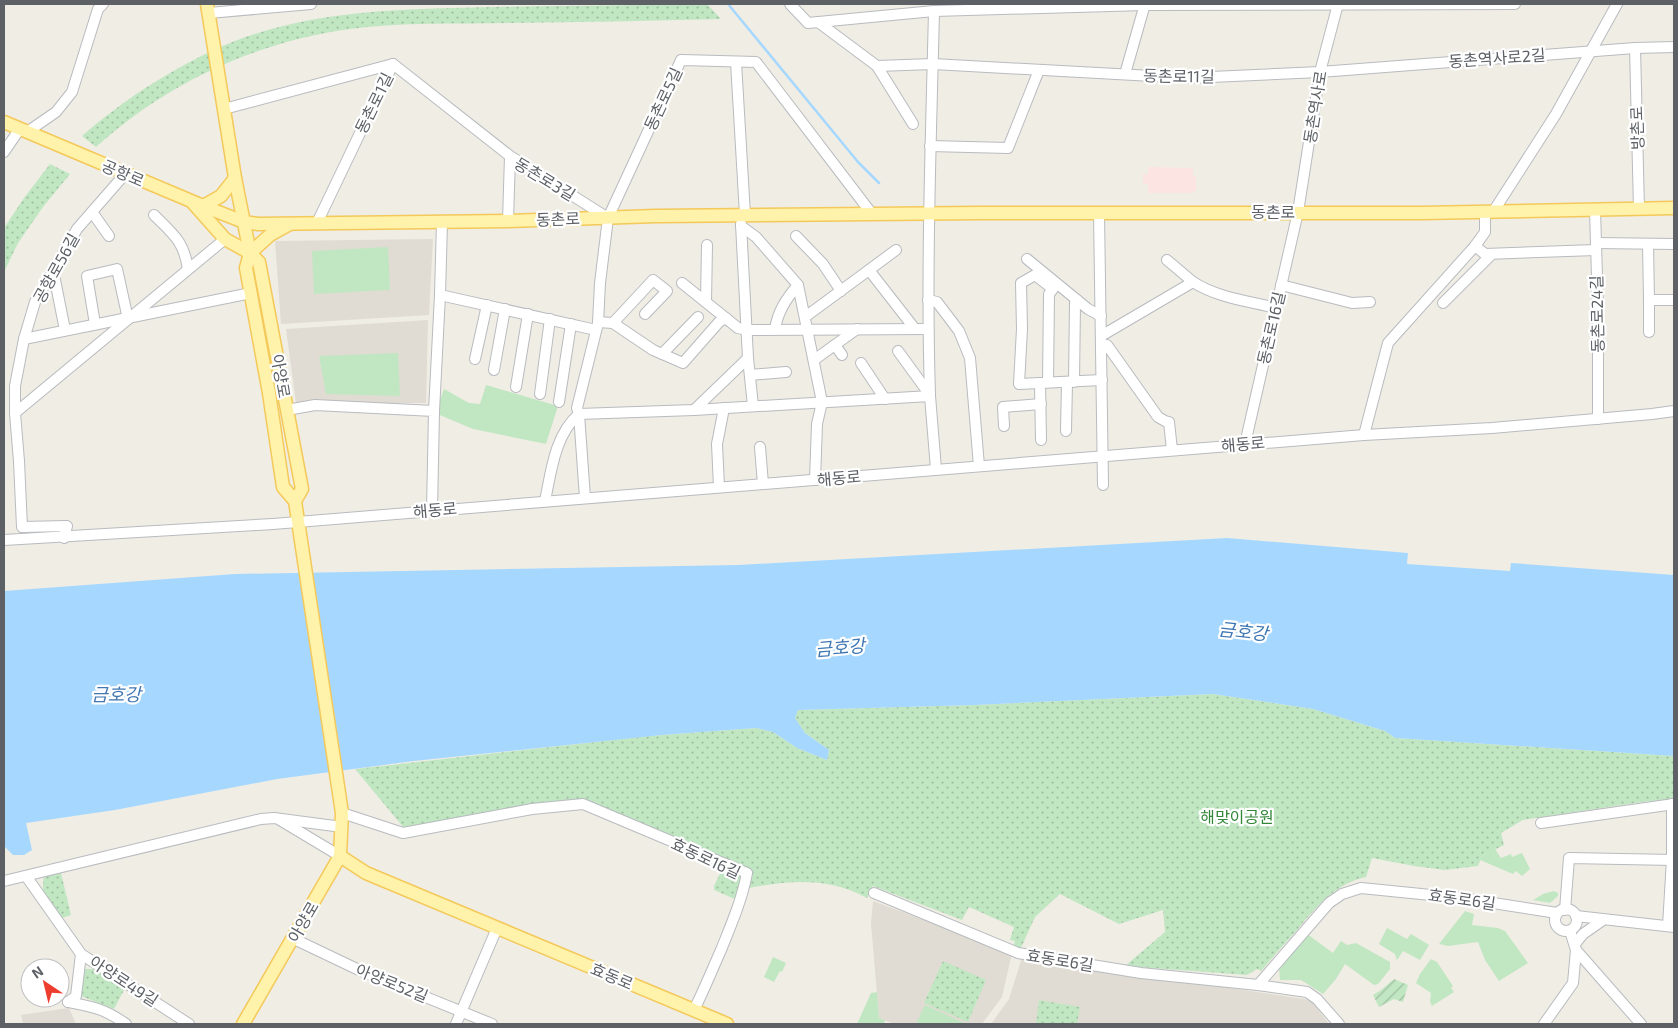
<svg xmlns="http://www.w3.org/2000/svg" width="1678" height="1028" font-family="'Exo 2','Noto Sans KR',sans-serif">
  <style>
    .education { fill: #e0dcd3 }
    .medical { fill: #fce4e2 }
    .grass { fill: #c1e7c2 }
    .park { fill: url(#park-dots) }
    .garden { fill: url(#garden-furrows) }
    .water { fill: #a6d8ff }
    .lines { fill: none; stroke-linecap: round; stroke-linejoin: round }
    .stream { stroke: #a6d8ff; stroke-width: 2.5 }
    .minor-casing { stroke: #b8bbbf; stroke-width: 12 }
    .major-casing { stroke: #f4c95a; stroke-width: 15 }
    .minor { stroke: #fff; stroke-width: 10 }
    .major { stroke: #fff2ab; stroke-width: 12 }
    .labels { text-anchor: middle; stroke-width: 4.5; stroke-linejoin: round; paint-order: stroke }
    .street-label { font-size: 16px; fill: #5d6166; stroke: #fff }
    .park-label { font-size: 16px; fill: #338738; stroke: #fff }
    .water-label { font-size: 18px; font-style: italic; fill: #4078b4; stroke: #fff }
  </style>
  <defs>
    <pattern id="park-dots" width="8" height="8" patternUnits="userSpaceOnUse" patternTransform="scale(1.25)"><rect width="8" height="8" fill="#c1e7c2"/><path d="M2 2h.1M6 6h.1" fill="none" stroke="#a0bfa1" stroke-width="1.8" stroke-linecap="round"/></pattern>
    <pattern id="garden-furrows" width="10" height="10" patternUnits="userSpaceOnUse" patternTransform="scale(1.25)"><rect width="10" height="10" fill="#c1e7c2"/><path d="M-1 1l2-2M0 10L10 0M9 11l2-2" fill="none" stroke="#a0bfa1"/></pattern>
  </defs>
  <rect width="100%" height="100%" fill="#f0ede5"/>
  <g class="education">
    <path d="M433 239 429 315 281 324 275 241Z"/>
    <path d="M428 320 426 403H296L286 329Z"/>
    <path d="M873 901 1012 953 1002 997 982 1024H894L879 1018 871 923Z"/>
    <path d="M1022 957 1311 1000 1329 1024H991L1009 999Z"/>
    <path d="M69 1008 76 1024H23L21 1015Z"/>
  </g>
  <path class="medical" d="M1148 167 1193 168V176L1196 177V191H1193V193H1148V184L1143 183V174H1148Z"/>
  <g class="grass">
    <path d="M388 247 390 290 314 294 312 251Z"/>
    <path d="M398 353 400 396 326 394 319 356Z"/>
    <path d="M486 385 558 406 546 444 473 429 435 413 444 389 469 403 480 404Z"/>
    <path d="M1495 849 1501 858 1511 854 1512 857 1522 853 1530 869 1522 876 1516 871 1513 874 1480 860 1482 856Z"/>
    <path d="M1554 891 1558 893V896L1550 903 1533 900 1543 894Z"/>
    <path d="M1465 911 1474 914 1472 925 1498 928 1505 931 1528 963 1499 981 1485 960 1478 942 1448 946 1439 944Z"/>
    <path d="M1387 928 1407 939 1411 934 1429 945 1420 960 1403 951 1397 960 1395 954 1379 944Z"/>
    <path d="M1307 934 1333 953 1341 941 1347 945 1356 943 1390 962V969L1378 984 1374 985 1345 964 1336 979 1323 994 1301 980H1280L1279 968Z"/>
    <path d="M773 957 786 963 782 972 780 971 774 982 764 977Z"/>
    <path d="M1431 959 1437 962 1453 986 1451 988 1454 992 1432 1006 1430 1002 1431 993 1416 983 1420 974Z"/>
    <path d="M877 992 879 1018 885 1020 884 1024H857L871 993Z"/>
    <path d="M925 1005 964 1023 963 1024H916Z"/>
  </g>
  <g class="park">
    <path d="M707 4 721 19C651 21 580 22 509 23 456 24 403 22 350 29 255 42 167 83 96 147L82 136C127 97 180 63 235 41 318 9 409 9 496 7 566 6 637 5 707 4Z"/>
    <path d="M50 164 70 174 43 207 18 243 4 272V228L24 198Z"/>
    <path d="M1213 694 1313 709 1385 731 1395 738 1674 756V799L1642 802 1523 820 1501 833 1504 845 1482 856 1478 866 1445 870 1414 866 1372 858 1366 877C1335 884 1317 906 1297 930 1285 943 1273 957 1261 971L1257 969 1247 975 1125 966 1165 932 1163 910 1119 924 1060 894 1035 917 1020 950 1013 947 1015 941 1010 940 1014 927 969 907 962 920 873 886 867 898C829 877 790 880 749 888L752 873 589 802 404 828 355 769 649 736 756 728 773 732 797 748 827 760 829 750 805 733 795 718 798 710 975 705Z"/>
    <path d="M723 867 742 875 737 900 714 890V886Z"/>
    <path d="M61 873 71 915 62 918C51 904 39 896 44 877Z"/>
    <path d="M943 961 986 980 968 1022 924 1003Z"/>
    <path d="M85 969H100L108 980 124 990 114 1009 81 996Z"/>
    <path d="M1039 1000 1080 1007 1077 1024H1036Z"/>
  </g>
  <path class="garden" d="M1394 979 1408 985 1403 1002 1394 999 1379 1007 1373 995 1381 990Z"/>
  <path class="water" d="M1227 538 1408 553 1407 564 1510 571 1511 563 1674 575V756L1395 738 1385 731 1313 709 1213 694 975 705 798 710 795 718 805 733 829 750 827 760 797 748 773 732 756 728 662 735 414 761 277 779 115 810 26 823 32 850 24 855H13L4 846V591L235 574 738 565Z"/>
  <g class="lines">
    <path class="stream" d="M728 4 858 162 879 183"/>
    <defs>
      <g id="minor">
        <path d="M790 4 808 23 934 11 1145 5 1515 4"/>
        <path d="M209 13 311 4"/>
        <path d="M818 22 877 66 913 124"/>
        <path d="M1635 48 1639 209"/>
        <path d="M736 62 745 215"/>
        <path d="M393 64 510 156 608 218"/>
        <path d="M877 66 933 64 1189 78 1320 72 1635 48 1674 47"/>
        <path d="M1125 74 1145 4"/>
        <path d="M224 109 393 64"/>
        <path d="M27 132 56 112 72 92 98 9 103 4"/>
        <path d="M930 146 1008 148 1039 70"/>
        <path d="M4 152 19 130"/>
        <path d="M1595 210 1598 310V419"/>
        <path d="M92 212 109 236"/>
        <path d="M1493 212 1556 114 1617 4"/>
        <path d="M1099 213 1103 485"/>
        <path d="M154 215C173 234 184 241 188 269"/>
        <path d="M508 221 510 156"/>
        <path d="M317 223 393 64"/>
        <path d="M741 224 748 358 753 406"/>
        <path d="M741 226 756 237 798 285 822 402 817 424 815 480"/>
        <path d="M796 236 823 264 841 291"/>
        <path d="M1596 243 1674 244"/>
        <path d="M1648 244 1649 300H1674"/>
        <path d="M1475 246 1485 232V212"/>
        <path d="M1027 259 1088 309 1101 316"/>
        <path d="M1167 260 1193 282"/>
        <path d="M869 270 896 250"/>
        <path d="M55 280 65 330"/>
        <path d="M682 283 738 328 747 330 928 329"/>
        <path d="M1281 285 1352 303 1370 302"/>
        <path d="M440 295 596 330"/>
        <path d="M928 300 937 302 959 331 970 358 979 466"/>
        <path d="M1649 300V332"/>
        <path d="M706 302 707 245"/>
        <path d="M1443 303 1492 254"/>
        <path d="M805 317 869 270 915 329"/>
        <path d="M598 322 613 323 653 280 667 291 645 314"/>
        <path d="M613 323 653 350 683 363 719 322 726 318"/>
        <path d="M95 324 87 276 117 269 128 319"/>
        <path d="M775 329C778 311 786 299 798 285"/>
        <path d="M1101 336 1193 282C1218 298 1248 301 1276 308"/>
        <path d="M24 339 251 293"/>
        <path d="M835 345 842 355"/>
        <path d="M1102 345H1107L1158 417 1165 421 1169 422 1172 450"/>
        <path d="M898 351 930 395"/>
        <path d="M662 354 698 317"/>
        <path d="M475 359 487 305"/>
        <path d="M814 360 857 329"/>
        <path d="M861 363 885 399"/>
        <path d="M494 370 505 309"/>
        <path d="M750 375 786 372"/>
        <path d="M1074 382 1075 303 1077 300"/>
        <path d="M1040 383 1041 440"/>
        <path d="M1048 383 1049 294 1053 289 1035 275 1021 283 1022 329 1019 384 1102 380"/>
        <path d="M516 387 528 314"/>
        <path d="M540 394 550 319"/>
        <path d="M930 396C926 268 931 139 934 11"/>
        <path d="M559 402 571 324"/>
        <path d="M287 410 315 405 434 411 432 510"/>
        <path d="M694 410 748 358"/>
        <path d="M434 411 440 295 442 222"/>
        <path d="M15 413 225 239"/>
        <path d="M1004 426 1003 407 1041 404"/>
        <path d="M1066 431 1067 382"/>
        <path d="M1364 435 1388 343 1475 246 1485 254 1596 250"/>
        <path d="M1245 444 1298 212 1320 72 1338 4"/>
        <path d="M760 447 763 484"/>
        <path d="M719 487 717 444 724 408"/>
        <path d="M585 498 579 414 577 408 598 323 600 283 608 218 681 60 756 62 872 214"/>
        <path d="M545 501C551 472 555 434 579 414L694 410 930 396 936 469"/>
        <path d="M64 538 67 526 22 527 19 461 15 413V386L24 339 35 302 77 229 125 174"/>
        <path d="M4 540 273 524 1364 435 1492 428 1652 414 1674 411"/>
        <path d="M342 813 403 833 532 809 583 804 747 873C742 900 731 925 721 950 712 970 704 990 694 1010"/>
        <path d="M280 820 340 856"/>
        <path d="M1541 823 1674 804"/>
        <path d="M26 876 81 954 189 1024"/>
        <path d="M4 881 261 819 274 818 342 827"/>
        <path d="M874 893 1018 953 1141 973 1258 985 1307 992 1317 999 1339 1024"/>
        <circle cx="1566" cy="920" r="11"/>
        <path d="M1565 910 1569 858 1674 860"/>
        <path d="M1576 916 1674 927"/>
        <path d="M1668 926 1672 859V804"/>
        <path d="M294 939 359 970 492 1024"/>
        <path d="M1575 944 1583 934 1603 920"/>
        <path d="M1576 950 1641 1024"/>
        <path d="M1258 985 1329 903 1342 894 1361 888 1461 898 1557 913"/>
        <path d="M68 1002C94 1007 105 1009 126 1024"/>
        <path d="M68 1002 76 996 81 954"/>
        <path d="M456 1024 497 928"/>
        <path d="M1544 1024 1573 983 1576 950 1570 931"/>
      </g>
      <g id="major">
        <path d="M207 4 235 178 250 253 246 268 269 393 283 487 295 501 342 813 340 856 243 1024"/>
        <path d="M4 122 203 206 244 222 258 224 508 221 656 216 979 213H1423L1674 208"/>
        <path d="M193 203 225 239 250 253 259 262 302 489 295 501"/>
        <path d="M203 206 221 196 235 178"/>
        <path d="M250 253 270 235 288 225"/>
        <path d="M340 856 366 873 727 1024"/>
      </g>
    </defs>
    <use href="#minor" class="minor-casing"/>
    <use href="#major" class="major-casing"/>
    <use href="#minor" class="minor"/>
    <use href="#major" class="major"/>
  </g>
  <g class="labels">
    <g class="street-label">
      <text transform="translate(1497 58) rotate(-4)" y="6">동촌역사로2길</text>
      <text transform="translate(1179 76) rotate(1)" y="6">동촌로11길</text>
      <text transform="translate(663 99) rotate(-65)" y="6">동촌로5길</text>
      <text transform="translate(374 103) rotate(-64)" y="6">동촌로1길</text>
      <text transform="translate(1315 107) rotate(-81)" y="6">동촌역사로</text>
      <text transform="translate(1637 128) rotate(-92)" y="6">방촌로</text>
      <text transform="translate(123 173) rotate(23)" y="6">공항로</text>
      <text transform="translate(545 179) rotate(31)" y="6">동촌로3길</text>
      <text x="1273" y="218">동촌로</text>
      <text transform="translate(558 219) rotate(-2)" y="6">동촌로</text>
      <text transform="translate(56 268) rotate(-61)" y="6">공항로56길</text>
      <text transform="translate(1597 314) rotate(-91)" y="6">동촌로24길</text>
      <text transform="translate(1271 328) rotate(-77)" y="6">동촌로16길</text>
      <text transform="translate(281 376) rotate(80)" y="6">아양로</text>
      <text transform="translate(1243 444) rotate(-5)" y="6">해동로</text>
      <text transform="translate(839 478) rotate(-5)" y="6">해동로</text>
      <text transform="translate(435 510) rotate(-5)" y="6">해동로</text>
      <text transform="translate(706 858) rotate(25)" y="6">효동로16길</text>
      <text transform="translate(1462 899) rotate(8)" y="6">효동로6길</text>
      <text transform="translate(303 922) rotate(-60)" y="6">아양로</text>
      <text transform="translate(1060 960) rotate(9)" y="6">효동로6길</text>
      <text transform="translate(612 976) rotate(23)" y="6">효동로</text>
      <text transform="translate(124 981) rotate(33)" y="6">아양로49길</text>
      <text transform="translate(392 983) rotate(22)" y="6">아양로52길</text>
    </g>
    <g class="park-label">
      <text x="1237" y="823">해맞이공원</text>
    </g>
    <g class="water-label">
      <text transform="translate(1243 632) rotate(6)" y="6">금호강</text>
      <text transform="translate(840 648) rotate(-5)" y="6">금호강</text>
      <text x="116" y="701">금호강</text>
    </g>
  </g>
  <rect width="1678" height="1028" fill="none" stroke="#5d6166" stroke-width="10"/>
  <g transform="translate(45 983) rotate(325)"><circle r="24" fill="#ffffff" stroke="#bec0c2"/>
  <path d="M0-4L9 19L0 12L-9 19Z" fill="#ed3d2e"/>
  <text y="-8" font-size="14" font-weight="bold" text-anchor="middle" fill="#5d6166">N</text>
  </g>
</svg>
